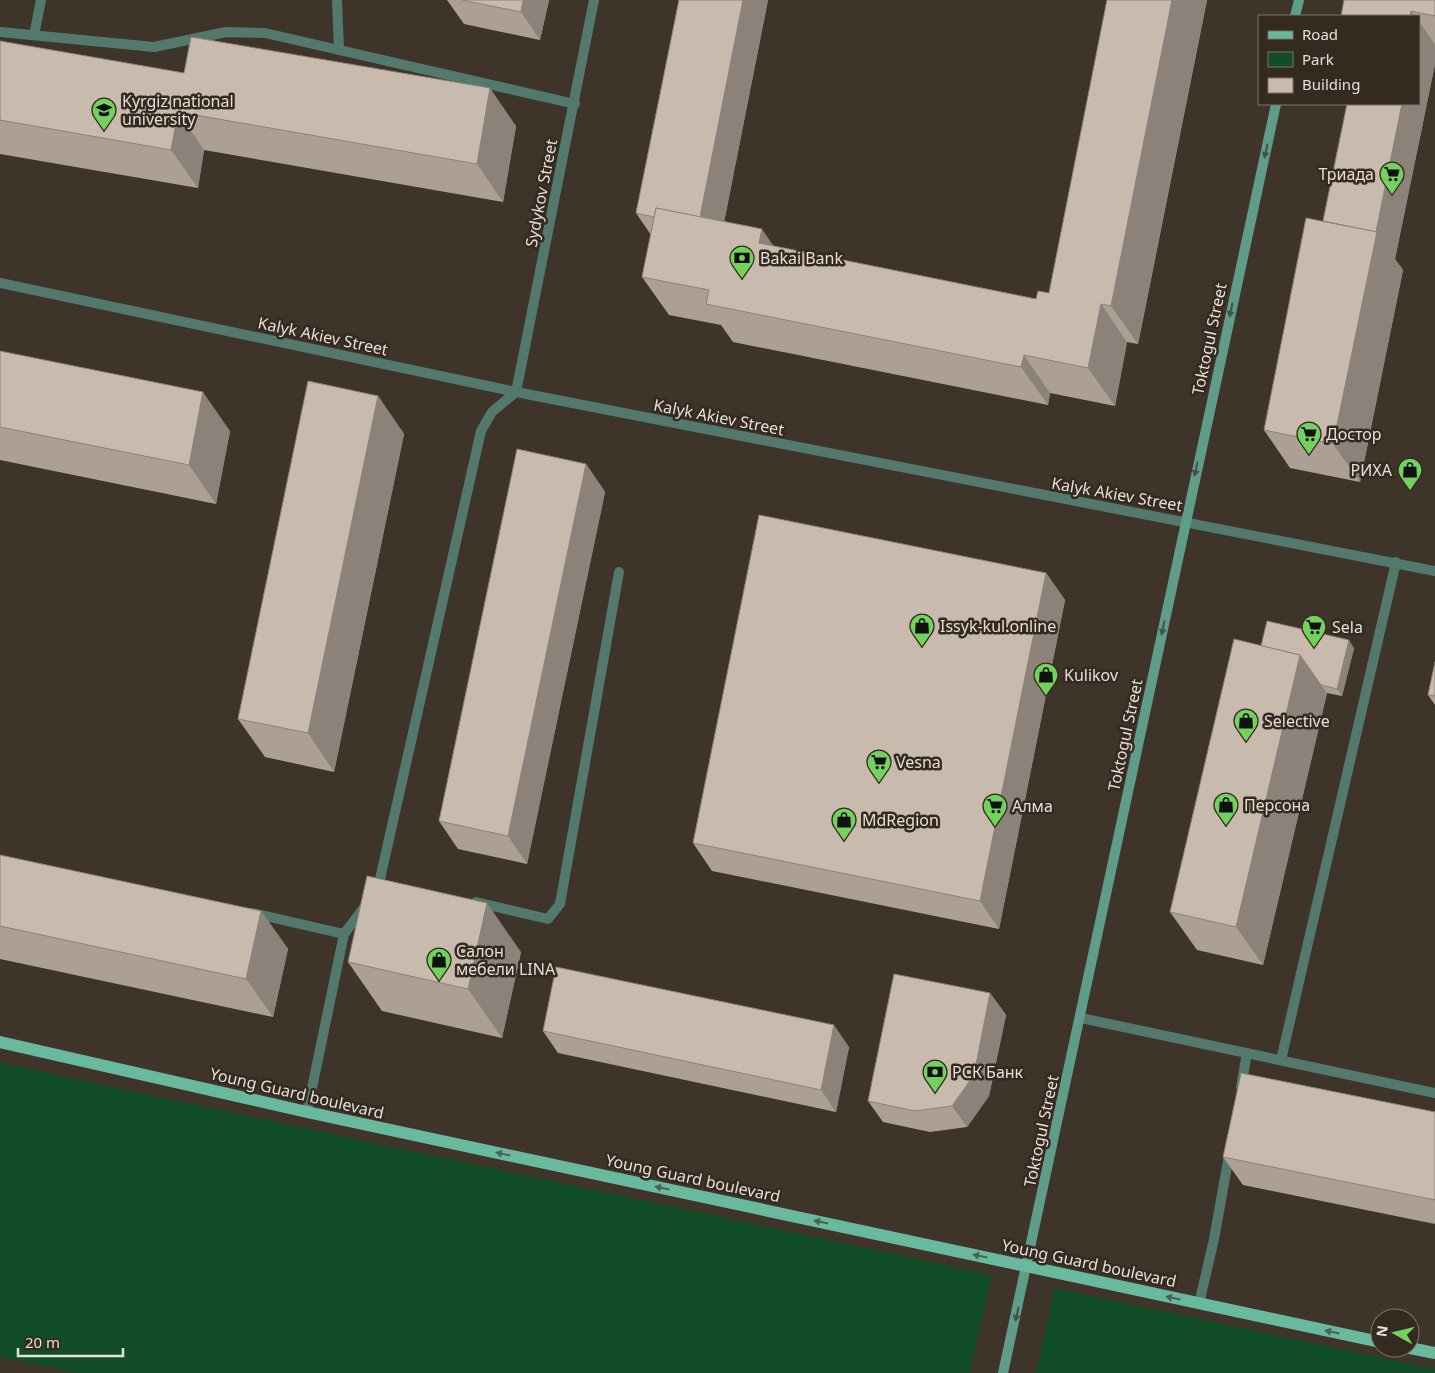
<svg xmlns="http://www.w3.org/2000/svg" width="1435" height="1373" font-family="'Noto Sans',sans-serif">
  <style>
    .green { fill: #114e27 }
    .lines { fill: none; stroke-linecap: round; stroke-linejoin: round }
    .service { stroke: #53796c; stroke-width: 10 }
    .minor { stroke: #53796c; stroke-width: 10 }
    .tertiary { stroke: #53796c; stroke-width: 10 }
    .secondary { stroke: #609d89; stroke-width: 10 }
    .primary { stroke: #69b99f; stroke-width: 12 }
    .wall { fill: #aca095 }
    .shaded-wall { fill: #8c8279 }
    .building { fill: #c8baad; stroke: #8c8279 }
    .oneway { fill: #445245 }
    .oneway2 { fill: #4a6353 }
    .labels { text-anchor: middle; stroke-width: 5; stroke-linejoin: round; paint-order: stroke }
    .poi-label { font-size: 16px; fill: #e6ded8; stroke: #352a20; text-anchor: start }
    .street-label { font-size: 16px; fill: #e6ded8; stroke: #352a20 }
  </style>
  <rect width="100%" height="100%" fill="#3f342a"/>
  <g class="green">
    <path d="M0 1063 992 1275 970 1373H77L0 1357Z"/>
    <path d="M1054 1288 1435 1369V1373H1036Z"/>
  </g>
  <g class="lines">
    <g class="service">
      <path d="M337 0 339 50"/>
      <path d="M0 32 154 47 226 32 265 33 575 104"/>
      <path d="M34 35 41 0"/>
      <path d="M375 890 380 879 481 431 492 412 516 392"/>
      <path d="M476 902 548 919 560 904 619 572"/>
      <path d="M252 913 344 934"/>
      <path d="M1081 1018 1435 1093"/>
      <path d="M1281 1060 1396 562"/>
      <path d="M1241 1087 1247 1053"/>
      <path d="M307 1112 344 934 366 905"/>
      <path d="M1199 1304 1214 1239 1230 1150"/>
    </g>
    <path class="minor" d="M516 392 594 0"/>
    <path class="tertiary" d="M0 283 516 392 1435 571"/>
    <g class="secondary">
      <path d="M1295 16 1299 0"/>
      <path d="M1003 1373 1276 104"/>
    </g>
    <g class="primary">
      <path d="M0 1042 307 1112 1380 1342"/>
      <path d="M1410 1348 1435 1353"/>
    </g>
  </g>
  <g class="wall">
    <path d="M447 0H549L540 40 464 24Z"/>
    <path d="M679 0H768L724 222 774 246 1036 299 1049 293 1107 0H1207L1138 344 1127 342 1115 406 1050 393 1048 405 733 342 721 325 669 315 642 277 651 235 636 213Z"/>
    <path d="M1435 0V64L1395 259 1403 270 1360 482 1290 468 1264 430 1419 104V16H1341Z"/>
    <path d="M0 41 184 73 516 126 503 202 204 150 198 188 0 154Z"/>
    <path d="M0 351 230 431 216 504 0 460Z"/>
    <path d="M378 396 404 434 334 772 265 757 238 719Z"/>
    <path d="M586 464 605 492 527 864 458 849 439 821Z"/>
    <path d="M1046 573 1065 600 999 929 712 871 693 843Z"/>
    <path d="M1261 646 1354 648 1342 696 1327 693 1263 965 1197 950 1170 912Z"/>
    <path d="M1435 662V705L1428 695Z"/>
    <path d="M0 855 261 911 288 949 273 1017 0 959Z"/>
    <path d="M521 952 502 1038 382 1011 348 962Z"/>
    <path d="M990 993 1006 1015 989 1096 967 1127 930 1132 883 1122 868 1101Z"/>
    <path d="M543 1031 849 1047 836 1112 558 1053Z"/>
    <path d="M1435 1112V1224L1243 1185 1223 1157Z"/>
  </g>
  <g class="shaded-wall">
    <path d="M523 0H549L540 40 521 12Z"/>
    <path d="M743 0H768L718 253 698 226Z"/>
    <path d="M1172 0H1207L1138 344 1111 306Z"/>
    <path d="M1411 11 1415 16H1410Z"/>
    <path d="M1419 21 1435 45V64L1395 259 1403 270 1360 482 1333 444 1402 104H1419Z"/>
    <path d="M490 88 516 126 503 202 477 164Z"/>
    <path d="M178 112 204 150 198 188 171 150Z"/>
    <path d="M762 229 788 267 759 243Z"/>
    <path d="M1101 304 1127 342 1115 406 1088 368Z"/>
    <path d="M1024 355 1050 393 1048 405 1021 367Z"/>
    <path d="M203 392 230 431 216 504 189 465Z"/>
    <path d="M378 396 404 434 334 772 308 733Z"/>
    <path d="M586 464 605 492 527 864 508 836Z"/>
    <path d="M1046 573 1065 600 999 929 980 901Z"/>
    <path d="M1349 640 1354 648 1342 696 1337 689Z"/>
    <path d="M1300 655 1327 693 1263 965 1236 927Z"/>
    <path d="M487 903 521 952 502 1038 468 989Z"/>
    <path d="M261 911 288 949 273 1017 246 979Z"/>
    <path d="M990 993 1006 1015 989 1096 967 1127 952 1106Z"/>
    <path d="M834 1025 849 1047 836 1112 821 1090Z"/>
  </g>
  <g class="building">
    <path d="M462 0H523L521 12Z"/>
    <path d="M679 0H743L700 217 656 208 654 217 636 213Z"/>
    <path d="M1107 0H1172L1111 306 1101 304 1088 368 1024 355 1021 367 706 304 709 290 642 277 656 208 762 229 759 243 1036 299 1038 291 1049 293Z"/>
    <path d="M1344 0H1435V16L1411 11 1410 16H1341Z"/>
    <path d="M191 37 490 88 477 164 178 112 171 150 0 120V41L184 73Z"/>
    <path d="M1347 104H1402L1376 232 1323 221Z"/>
    <path d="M1306 218 1377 232 1333 444 1264 430Z"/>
    <path d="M0 351 203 392 189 465 0 427Z"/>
    <path d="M308 381 378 396 308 733 238 719Z"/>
    <path d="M517 449 586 464 508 836 439 821Z"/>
    <path d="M759 515 1046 573 980 901 693 843Z"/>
    <path d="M1267 621 1349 640 1337 689 1321 685 1300 655 1261 646Z"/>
    <path d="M1234 639 1300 655 1236 927 1170 912Z"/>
    <path d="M1435 662V696L1428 695Z"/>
    <path d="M0 855 261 911 246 979 0 926Z"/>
    <path d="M367 876 487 903 468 989 348 962Z"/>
    <path d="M556 967 834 1025 821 1090 543 1031Z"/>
    <path d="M894 974 990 993 974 1075 952 1106 915 1111 868 1101Z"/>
    <path d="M1241 1073 1435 1112V1200L1223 1157Z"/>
  </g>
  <defs><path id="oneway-solid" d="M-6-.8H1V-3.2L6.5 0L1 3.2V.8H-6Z" transform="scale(1.25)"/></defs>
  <g class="oneway">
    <use href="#oneway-solid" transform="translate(1266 151) rotate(102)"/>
    <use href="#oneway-solid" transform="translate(1231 310) rotate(102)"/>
    <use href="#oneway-solid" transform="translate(1196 469) rotate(102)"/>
    <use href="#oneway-solid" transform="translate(1163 628) rotate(102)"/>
    <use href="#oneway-solid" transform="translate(1017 1314) rotate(103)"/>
  </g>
  <g class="oneway2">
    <use href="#oneway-solid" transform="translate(503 1154) rotate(-168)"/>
    <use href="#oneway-solid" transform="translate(662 1188) rotate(-168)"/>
    <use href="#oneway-solid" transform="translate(821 1222) rotate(-168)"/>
    <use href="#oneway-solid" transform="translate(980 1256) rotate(-168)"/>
    <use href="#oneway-solid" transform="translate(1173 1298) rotate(-168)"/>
    <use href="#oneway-solid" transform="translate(1332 1332) rotate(-168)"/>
  </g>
  <defs>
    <symbol id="university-pin" viewBox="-11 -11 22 30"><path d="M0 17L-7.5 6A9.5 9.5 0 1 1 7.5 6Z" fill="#72d25d" stroke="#352a20"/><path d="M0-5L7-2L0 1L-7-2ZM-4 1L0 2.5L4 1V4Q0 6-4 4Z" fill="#111"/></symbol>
    <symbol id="supermarket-pin" viewBox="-11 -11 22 30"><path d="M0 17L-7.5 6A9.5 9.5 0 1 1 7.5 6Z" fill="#72d25d" stroke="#352a20"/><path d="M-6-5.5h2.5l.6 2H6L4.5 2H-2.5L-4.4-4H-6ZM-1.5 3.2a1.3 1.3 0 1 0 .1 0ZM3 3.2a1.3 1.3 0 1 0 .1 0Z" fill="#111"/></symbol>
    <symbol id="bank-pin" viewBox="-11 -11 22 30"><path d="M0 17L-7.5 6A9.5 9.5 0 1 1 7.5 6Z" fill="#72d25d" stroke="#352a20"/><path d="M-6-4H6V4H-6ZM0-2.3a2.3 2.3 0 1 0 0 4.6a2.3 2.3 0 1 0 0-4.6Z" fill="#111"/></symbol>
    <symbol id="shop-pin" viewBox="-11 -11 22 30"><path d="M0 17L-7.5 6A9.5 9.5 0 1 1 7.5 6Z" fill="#72d25d" stroke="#352a20"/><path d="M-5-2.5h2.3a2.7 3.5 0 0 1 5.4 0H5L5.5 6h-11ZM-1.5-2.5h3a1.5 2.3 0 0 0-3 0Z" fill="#111"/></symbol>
  </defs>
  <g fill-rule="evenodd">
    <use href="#university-pin" x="90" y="96" width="28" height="38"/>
    <use href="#supermarket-pin" x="1378" y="160" width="28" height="38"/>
    <use href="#bank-pin" x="728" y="244" width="28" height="38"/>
    <use href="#supermarket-pin" x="1295" y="420" width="28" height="38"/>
    <use href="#shop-pin" x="1396" y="456" width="28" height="38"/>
    <use href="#shop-pin" x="908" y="612" width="28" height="38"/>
    <use href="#supermarket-pin" x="1300" y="613" width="28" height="38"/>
    <use href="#shop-pin" x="1032" y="661" width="28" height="38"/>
    <use href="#shop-pin" x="1232" y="707" width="28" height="38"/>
    <use href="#supermarket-pin" x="865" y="748" width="28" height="38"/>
    <use href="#shop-pin" x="1212" y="791" width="28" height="38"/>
    <use href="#supermarket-pin" x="981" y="792" width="28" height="38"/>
    <use href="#shop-pin" x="830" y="806" width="28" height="38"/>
    <use href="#shop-pin" x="425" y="946" width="28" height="38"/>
    <use href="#bank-pin" x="921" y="1058" width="28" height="38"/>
  </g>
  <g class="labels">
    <g class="poi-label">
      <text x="122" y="107">Kyrgiz national<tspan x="122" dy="18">university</tspan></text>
      <text x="1374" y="180" text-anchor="end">Триада</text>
      <text x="760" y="264">Bakai Bank</text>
      <text x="1326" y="440">Достор</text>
      <text x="1392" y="476" text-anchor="end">РИХА</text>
      <text x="940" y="632">Issyk-kul.online</text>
      <text x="1332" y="633">Sela</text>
      <text x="1064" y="681">Kulikov</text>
      <text x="1264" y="727">Selective</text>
      <text x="896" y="768">Vesna</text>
      <text x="1244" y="811">Персона</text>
      <text x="1012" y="812">Алма</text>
      <text x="862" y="826">MdRegion</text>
      <text x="456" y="957">Салон<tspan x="456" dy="18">мебели LINA</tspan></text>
      <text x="952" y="1078">РСК Банк</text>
    </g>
    <g class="street-label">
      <text transform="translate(541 193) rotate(-79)" y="6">Sydykov Street</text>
      <text transform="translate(323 336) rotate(12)" y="6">Kalyk Akiev Street</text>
      <text transform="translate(1209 339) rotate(-78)" y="6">Toktogul Street</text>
      <text transform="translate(719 417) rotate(11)" y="6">Kalyk Akiev Street</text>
      <text transform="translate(1117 494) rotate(10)" y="6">Kalyk Akiev Street</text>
      <text transform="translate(1125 735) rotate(-78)" y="6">Toktogul Street</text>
      <text transform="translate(297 1093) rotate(13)" y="6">Young Guard boulevard</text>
      <text transform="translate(1041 1131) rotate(-78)" y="6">Toktogul Street</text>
      <text transform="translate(693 1178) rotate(12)" y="6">Young Guard boulevard</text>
      <text transform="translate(1089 1263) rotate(12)" y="6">Young Guard boulevard</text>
    </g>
  </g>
  <rect x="1258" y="15" width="162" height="90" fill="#352a20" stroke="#7c726a"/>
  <rect x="1268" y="31" width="25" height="8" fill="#69b99f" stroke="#7c726a"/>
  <text x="1302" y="40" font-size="15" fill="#e6ded8">Road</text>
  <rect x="1268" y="52" width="25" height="15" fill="#114e27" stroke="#7c726a"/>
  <text x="1302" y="65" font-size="15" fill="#e6ded8">Park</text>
  <rect x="1268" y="78" width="25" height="15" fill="#c8baad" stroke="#7c726a"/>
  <text x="1302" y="90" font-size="15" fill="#e6ded8">Building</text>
  <g transform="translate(1395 1333) rotate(278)"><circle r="24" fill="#352a20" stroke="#7c726a"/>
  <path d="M0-4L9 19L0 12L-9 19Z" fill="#72d25d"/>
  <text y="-8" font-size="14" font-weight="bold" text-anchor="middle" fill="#e6ded8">N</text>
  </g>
  <path d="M18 1348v8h105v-8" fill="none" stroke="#e6ded8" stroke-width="2.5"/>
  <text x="25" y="1348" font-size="15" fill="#e6ded8" stroke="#352a20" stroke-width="4" paint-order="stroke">20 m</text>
</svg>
